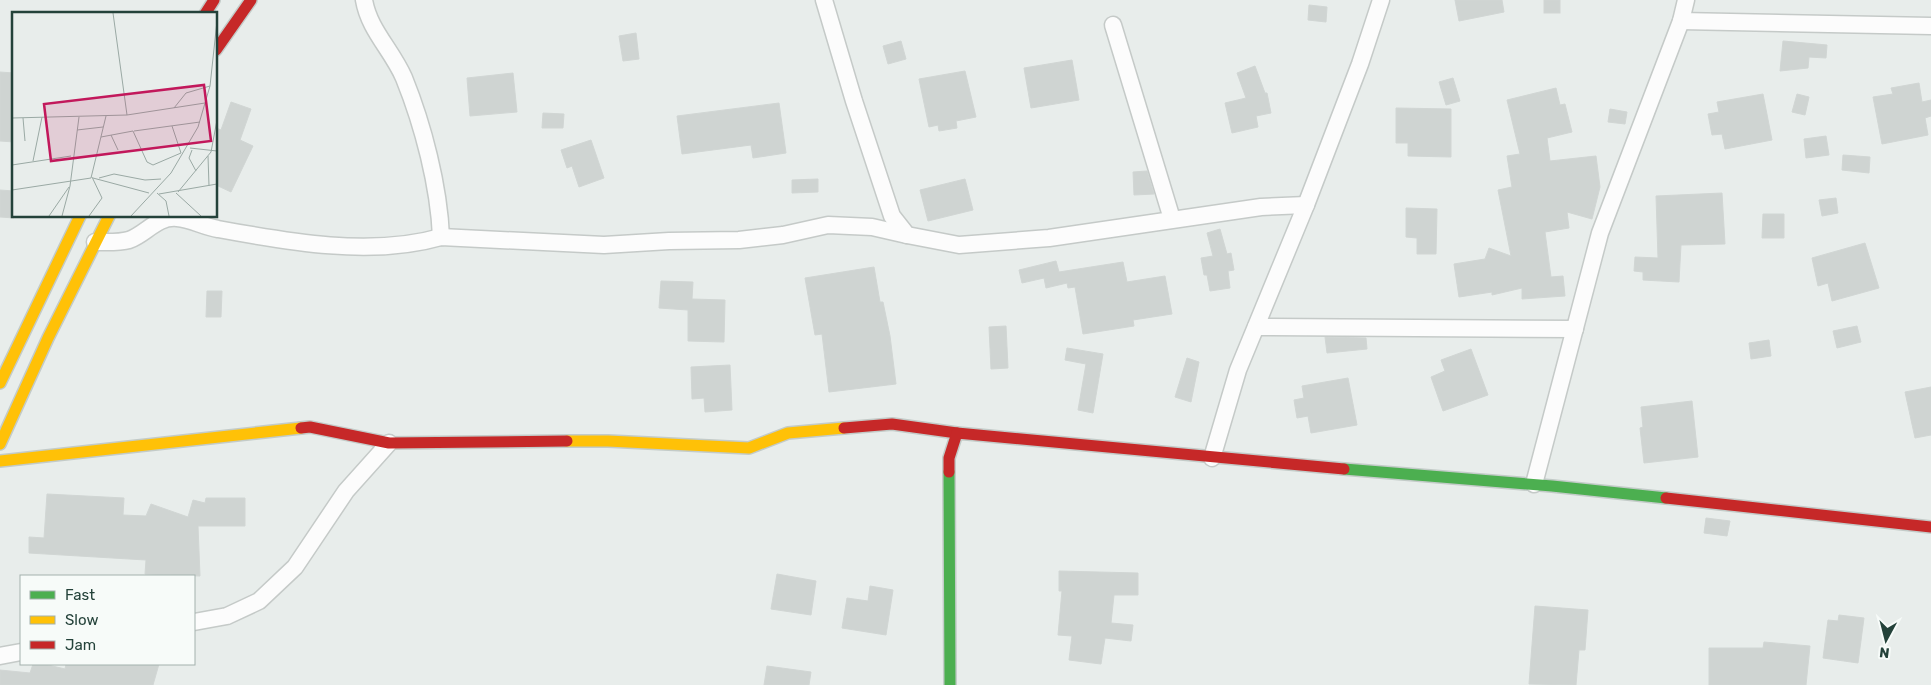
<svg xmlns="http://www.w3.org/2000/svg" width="1931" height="685" font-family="Rubik,sans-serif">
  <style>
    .building { fill: #cfd4d2; stroke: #d1d6d4 }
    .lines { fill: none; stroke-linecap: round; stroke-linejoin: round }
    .street-casing { stroke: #c5cac8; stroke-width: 19 }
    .fast-casing { stroke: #c3cbc8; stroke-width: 14 }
    .slow-casing { stroke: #c3cbc8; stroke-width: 14 }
    .jam-casing { stroke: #c3cbc8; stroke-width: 14 }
    .street { stroke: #fcfcfc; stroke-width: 16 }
    .fast { stroke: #4caf50; stroke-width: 11 }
    .slow { stroke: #ffc107; stroke-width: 11 }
    .jam { stroke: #c62828; stroke-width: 11 }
    .inset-road { fill: none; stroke: #9aa9a4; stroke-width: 1 }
    .view { fill: #c2185b; fill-opacity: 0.15; stroke: #c2185b; stroke-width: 2.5 }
    .inset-edge { fill: none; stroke: #24423a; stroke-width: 2.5 }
  </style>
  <rect width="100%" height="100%" fill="#e8edeb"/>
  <g class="building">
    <path d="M1455 0H1502L1504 12 1459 21Z"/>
    <rect x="1544" y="0" width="16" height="13"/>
    <path d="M1309 5 1327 7 1326 22 1308 20Z"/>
    <path d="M636 33 639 59 623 61 619 36Z"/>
    <path d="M901 41 906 59 888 64 883 46Z"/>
    <path d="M1783 41 1827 45 1826 58 1809 57 1808 68 1780 71Z"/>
    <path d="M1072 60 1079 100 1031 108 1024 68Z"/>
    <path d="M1255 66 1265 93H1267L1271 113 1256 116 1258 127 1232 133 1225 103 1246 98 1237 73Z"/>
    <path d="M965 71 976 117 956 121 957 128 939 131 938 125 929 127 919 79Z"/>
    <path d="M0 72 14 73V142L0 141Z"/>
    <path d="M513 73 517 112 470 116 467 78Z"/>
    <path d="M1453 78 1460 101 1446 105 1439 82Z"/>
    <path d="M1919 83 1922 102 1931 100V116L1925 118 1928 135 1882 144 1873 97 1893 94 1891 88Z"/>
    <path d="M1556 88 1560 105 1565 104 1572 132 1547 138 1550 161 1596 156 1600 187 1592 219 1567 212 1569 228 1545 232 1551 277 1563 276 1565 296 1522 299V288L1492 295V292L1459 297 1454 264 1485 259 1489 248 1511 256 1498 190 1512 187 1507 156 1520 154 1507 100Z"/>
    <path d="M1763 94 1772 140 1725 149 1722 134 1712 135 1708 114 1719 112 1717 102Z"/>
    <path d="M1797 94 1809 97 1805 115 1792 112Z"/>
    <path d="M231 102 251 109 240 140 253 146 231 192 216 185V128L221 130Z"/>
    <path d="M779 103 786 153 753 158 751 145 682 154 677 116Z"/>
    <path d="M1396 108 1451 109V157L1408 156V143H1396Z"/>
    <path d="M1610 109 1627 112 1625 124 1608 122Z"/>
    <path d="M543 113 564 114 563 128H542Z"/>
    <path d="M1826 136 1829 155 1806 158 1804 139Z"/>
    <path d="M591 140 604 178 579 187 572 166 567 168 561 150Z"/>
    <path d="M1843 155 1870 157 1869 173 1842 170Z"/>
    <path d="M1147 171 1154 194 1134 195 1133 172Z"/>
    <path d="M818 179V192L792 193V180Z"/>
    <path d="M965 179 973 210 928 221 920 190Z"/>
    <path d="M0 190 14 191V218L0 217Z"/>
    <path d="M1722 193 1725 244 1681 245 1679 282 1643 280V272L1634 271 1635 257 1658 258 1656 196Z"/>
    <path d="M1836 198 1838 213 1822 216 1819 200Z"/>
    <path d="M1406 208 1437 209 1436 254H1417V238L1406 237Z"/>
    <path d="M1763 214H1784V238H1762Z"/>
    <path d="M1220 229 1227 254 1231 253 1234 270 1228 271 1230 288 1210 291 1207 275H1204L1201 258 1213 256 1207 233Z"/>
    <path d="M1865 243 1879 288 1832 301 1828 283 1818 286 1812 258Z"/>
    <path d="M1056 261 1059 272 1123 262 1127 282 1165 276 1172 314 1133 320 1134 326 1083 334 1075 287 1068 288 1067 283 1046 288 1044 278 1022 283 1019 270Z"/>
    <path d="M874 267 880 302H883L890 336 896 384 829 392 822 334 815 335 805 278Z"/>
    <path d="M661 281 693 282 692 299 725 300 724 342 688 341V310L659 308Z"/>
    <path d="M207 291H222L221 317H206Z"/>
    <path d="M1006 326 1008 368 991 369 989 327Z"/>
    <path d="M1857 326 1861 342 1837 348 1833 331Z"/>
    <path d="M1325 337 1366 338 1367 349 1327 353Z"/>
    <path d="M1769 340 1771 356 1751 359 1749 343Z"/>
    <path d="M1067 348 1103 354 1093 413 1078 410 1086 364 1065 360Z"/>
    <path d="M1471 349 1488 395 1443 411 1431 377 1445 371 1441 360Z"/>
    <path d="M1187 358 1199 362 1191 402 1175 397Z"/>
    <path d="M730 365 732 410 705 412 704 398 692 399 691 367Z"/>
    <path d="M1348 378 1357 425 1311 433 1308 416 1297 418 1294 400 1304 398 1302 386Z"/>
    <path d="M1931 387V435L1915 438 1905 392Z"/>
    <path d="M1692 401 1698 457 1644 463 1640 428 1643 427 1641 407Z"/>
    <path d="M47 494 124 498 123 515 146 516 151 504 188 517 193 500 205 503 206 498H245V526H198L200 576 145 574 146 560 29 553V537L44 538Z"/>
    <path d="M1706 518 1730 521 1727 536 1704 533Z"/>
    <path d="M1059 571 1138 573V595H1114L1111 623 1133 625 1131 641 1105 638 1101 664 1069 660 1072 636 1058 635 1062 591H1059Z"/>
    <path d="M777 574 816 581 811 615 771 609Z"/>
    <path d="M870 586 893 590 886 635 842 628 847 598 868 601Z"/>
    <path d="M1535 606 1588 610 1585 650H1579L1576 685 1529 684Z"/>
    <path d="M1839 615 1864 618 1858 663 1823 658 1828 620 1838 621Z"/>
    <path d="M1764 642 1810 646 1806 685H1709V648H1763Z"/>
    <path d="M33 664H44L65 669 66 664H159L153 685H0V670L30 673Z"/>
    <path d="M767 666 811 672 809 685H764Z"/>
  </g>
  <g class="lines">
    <defs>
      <g id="street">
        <path d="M364 0C369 30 392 50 404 78 423 125 439 186 441 237"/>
        <path d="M824 0 854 101 892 216 907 235 959 245 1049 238 1261 207 1306 205"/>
        <path d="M1681 21 1931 26"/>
        <path d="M1113 25 1172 219"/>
        <path d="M95 242C107 242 118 243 129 240 146 234 157 216 177 218 191 219 204 227 218 229 288 242 372 257 441 237L604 245 669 241 739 240 783 235 828 225 872 227 907 235"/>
        <path d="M1256 327 1575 329"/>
        <path d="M1212 458 1238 370 1306 205 1360 64 1381 0"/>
        <path d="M1534 484 1600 233 1681 21 1686 0"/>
        <path d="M194 622 227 616 259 601 295 567 346 491 389 443"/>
        <path d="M0 656 21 652"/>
      </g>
      <g id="fast">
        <path d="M1344 469 1552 486 1666 498"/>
        <path d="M949 472 950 685"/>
      </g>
      <g id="slow">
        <path d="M0 383 80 216"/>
        <path d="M567 441H608L749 448 788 433 844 428"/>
        <path d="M0 444 48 338 109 216"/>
        <path d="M0 461 301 428"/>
      </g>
      <g id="jam">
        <path d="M205 14 214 0"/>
        <path d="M216 50 251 0"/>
        <path d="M301 428 310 427 389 443 567 441"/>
        <path d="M844 428 892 424 957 433"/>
        <path d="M949 472V458L957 433 1344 469"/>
        <path d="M1666 498 1931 527"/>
      </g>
    </defs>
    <use href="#street" class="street-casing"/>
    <use href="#fast" class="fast-casing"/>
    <use href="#slow" class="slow-casing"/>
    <use href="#jam" class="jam-casing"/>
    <use href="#street" class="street"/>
    <use href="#fast" class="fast"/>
    <use href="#slow" class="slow"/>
    <use href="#jam" class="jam"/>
  </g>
  <g transform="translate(12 12)">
    <rect width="205" height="205" fill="#e8edeb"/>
    <path class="inset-road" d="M162 96 174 81 198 74M115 103 193 91M0 106 115 103 101 1M11 106 13 129M65 118 91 115M122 119 188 110M99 123 106 138M89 125 121 119 135 150 141 153 169 141 160 114M178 136 205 139M180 138 177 146 184 159M196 144 197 174M21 149 30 105M0 153 59 144M81 166 137 181M87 166 102 162 133 168 149 167M0 178 79 166 94 104M166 180 199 140 205 108M145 181 154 189 157 204M164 181 189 204M147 182 205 172M37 204 57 175M50 204 58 174 67 105M77 204 90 186 80 165M119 204 159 161 186 115 198 74 205 9"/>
    <path class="view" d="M192 73 199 129 39 149 32 92Z"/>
    <rect width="205" height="205" class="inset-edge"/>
  </g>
  <rect x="20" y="575" width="175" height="90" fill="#f7fbf9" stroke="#a3b1ad"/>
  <rect x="30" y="591" width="25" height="8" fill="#4caf50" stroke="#a3b1ad"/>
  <text x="65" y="600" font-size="15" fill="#24423a">Fast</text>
  <rect x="30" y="616" width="25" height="8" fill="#ffc107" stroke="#a3b1ad"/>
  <text x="65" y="625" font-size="15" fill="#24423a">Slow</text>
  <rect x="30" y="641" width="25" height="8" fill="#c62828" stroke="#a3b1ad"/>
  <text x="65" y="650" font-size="15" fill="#24423a">Jam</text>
  <g transform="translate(1886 640) rotate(187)" stroke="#f7fbf9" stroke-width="4" paint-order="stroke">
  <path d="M0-4L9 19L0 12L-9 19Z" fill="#24423a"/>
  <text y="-8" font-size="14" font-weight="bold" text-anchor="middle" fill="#24423a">N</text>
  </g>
</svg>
